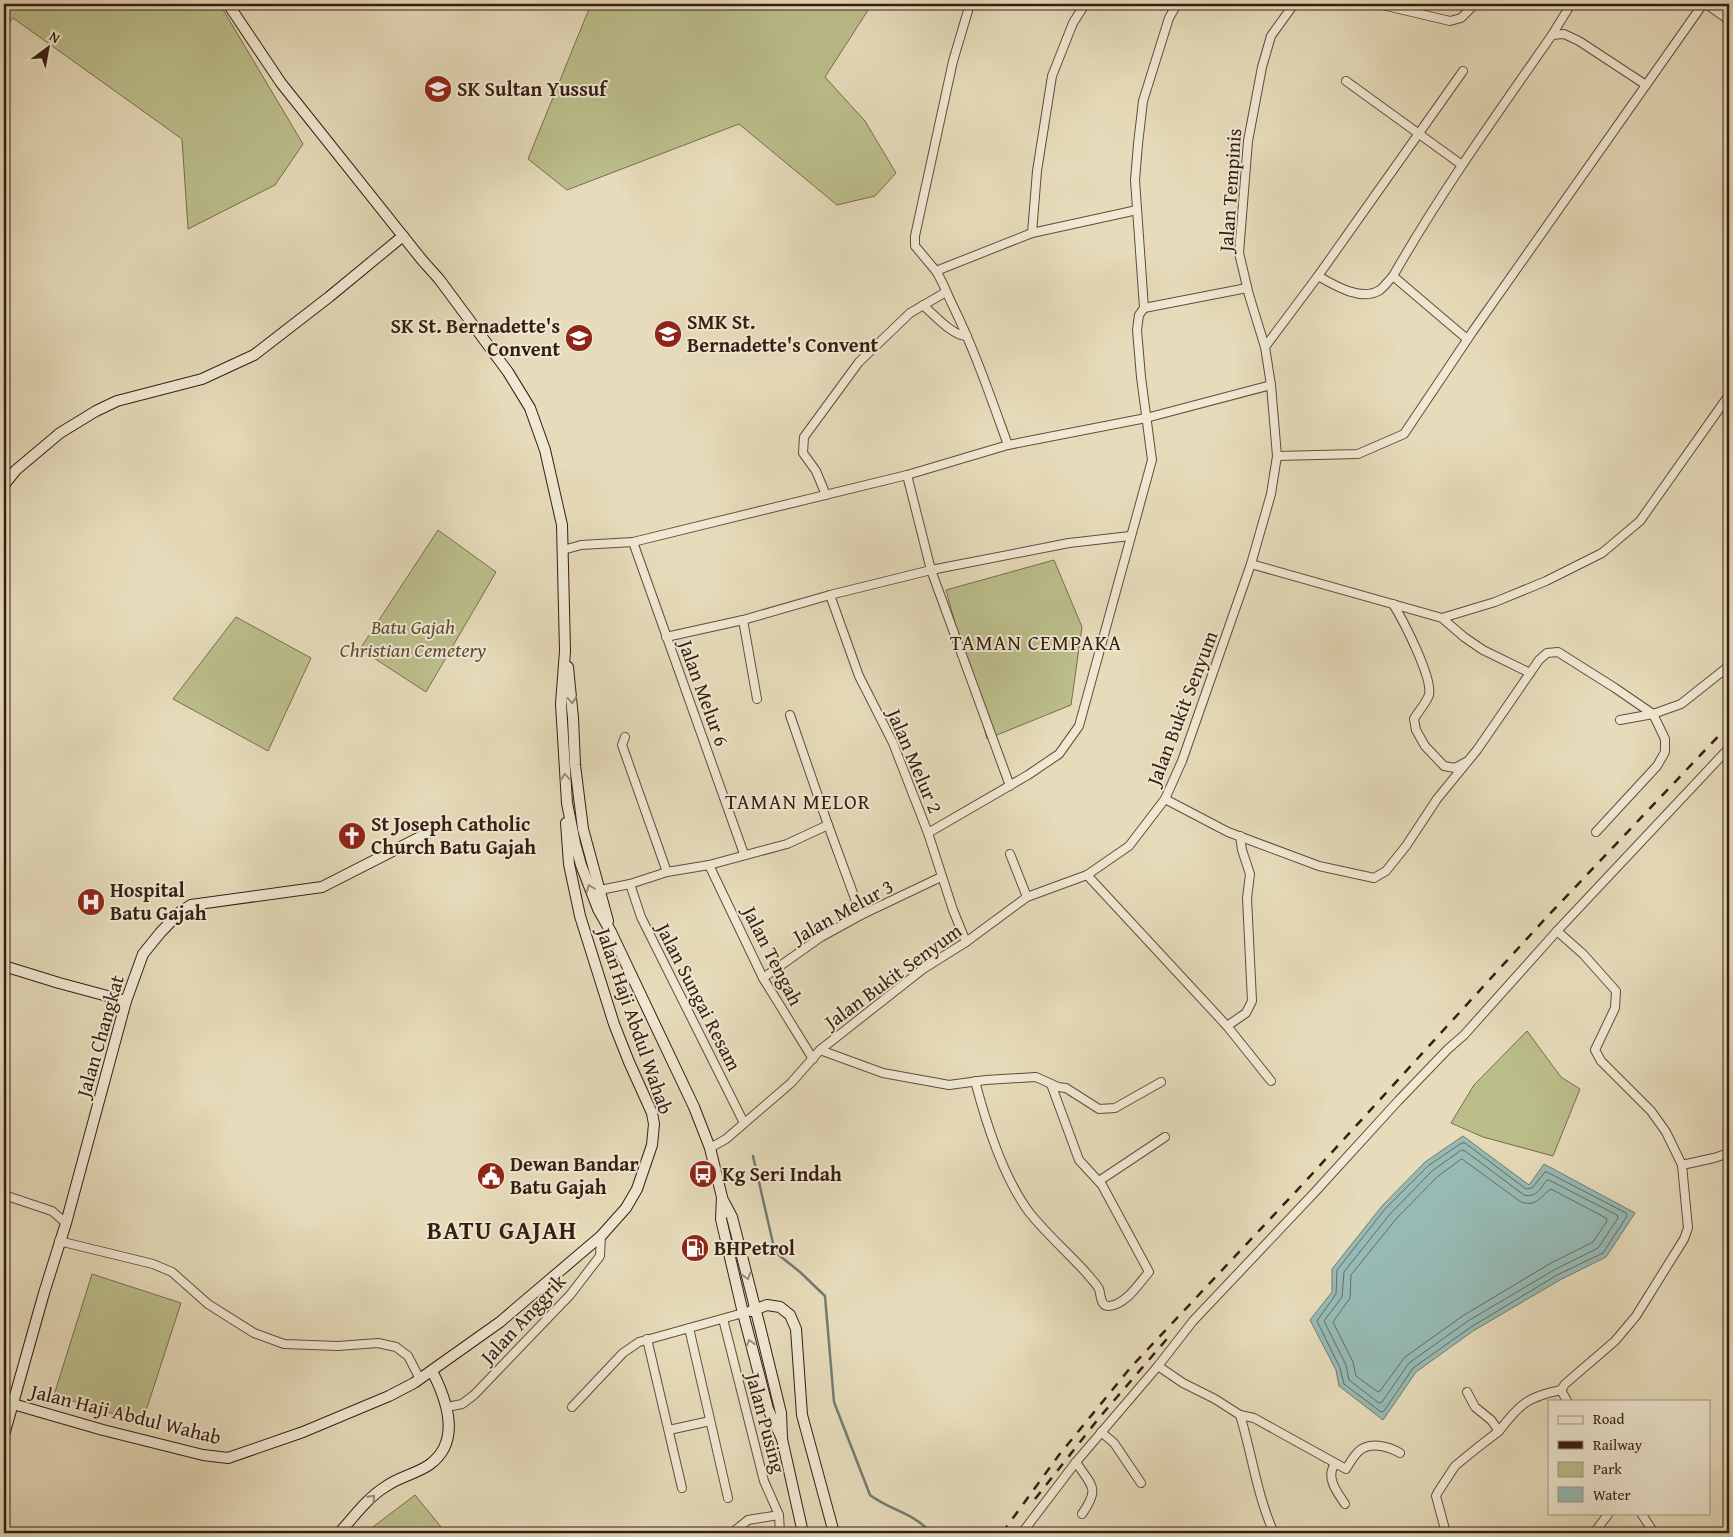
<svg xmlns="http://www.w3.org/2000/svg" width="1733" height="1537" font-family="'Gentium Book Plus',serif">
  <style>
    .green { fill: #bbbe8b; stroke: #796d4e }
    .water { fill: #97bab4; stroke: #717b73 }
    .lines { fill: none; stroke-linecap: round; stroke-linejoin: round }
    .shore { stroke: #676b63; stroke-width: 1 }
    .stream { stroke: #717b73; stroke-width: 2.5 }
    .street-casing { stroke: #634c3c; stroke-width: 10 }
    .secondary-casing { stroke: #371c12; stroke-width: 12 }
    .street { stroke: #efe8d2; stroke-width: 8 }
    .secondary { stroke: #efe8d2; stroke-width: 10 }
    .rail { stroke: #371c12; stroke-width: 2.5; stroke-dasharray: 9 9; stroke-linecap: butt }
    .oneway { stroke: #9c8c7c }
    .labels { text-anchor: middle; stroke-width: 4; stroke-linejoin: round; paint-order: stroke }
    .poi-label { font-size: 20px; font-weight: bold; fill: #371c12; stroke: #efe8d2; text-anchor: start }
    .street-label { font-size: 20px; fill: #371c12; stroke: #efe8d2 }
    .park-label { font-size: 20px; font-style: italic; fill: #5f4d36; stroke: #efe8d2 }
    .neighbourhood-label { font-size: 21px; letter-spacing: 1px; fill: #371c12; stroke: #efe8d2 }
    .district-label { font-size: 25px; font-weight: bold; letter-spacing: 1px; fill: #371c12; stroke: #efe8d2 }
  </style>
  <rect width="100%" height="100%" fill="#e6dbba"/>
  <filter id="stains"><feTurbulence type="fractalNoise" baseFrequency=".004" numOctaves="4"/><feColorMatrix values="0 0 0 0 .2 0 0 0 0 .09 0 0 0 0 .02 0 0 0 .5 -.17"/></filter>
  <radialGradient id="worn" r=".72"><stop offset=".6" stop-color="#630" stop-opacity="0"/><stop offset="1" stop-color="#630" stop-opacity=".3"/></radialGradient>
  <g class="green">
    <path d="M4 4H214L222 8 303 144 275 185 188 229 182 139 13 18 4 29Z"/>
    <path d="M591 4H872L825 77 865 121 896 173 875 196 837 205 739 124 567 190 528 159Z"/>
    <path d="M438 530 496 572 426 692 360 649Z"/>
    <path d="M1054 560 1082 627 1071 705 987 739 946 590Z"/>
    <path d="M236 617 311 658 268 751 173 699Z"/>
    <path d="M1527 1031 1561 1077 1580 1089 1553 1156 1483 1137 1451 1123 1474 1085Z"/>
    <path d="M92 1274 181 1303 142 1423 54 1395Z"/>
    <path d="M415 1495 446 1533H365Z"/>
  </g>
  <path class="water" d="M1463 1136 1529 1185 1544 1164 1635 1213 1606 1257 1560 1280 1473 1331 1416 1372 1383 1420 1339 1386 1336 1370 1310 1320 1332 1292V1269L1382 1206 1425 1162Z"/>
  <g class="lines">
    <g class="shore">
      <path d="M1462 1143H1465L1526 1189 1532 1188 1545 1172H1547L1626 1213 1627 1216 1603 1253 1557 1275 1471 1327 1413 1368 1384 1411 1381 1412 1344 1384 1340 1368 1317 1321 1336 1294 1337 1270 1385 1209 1428 1166Z"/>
      <path d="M1462 1150 1465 1151 1524 1195C1536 1198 1540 1189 1547 1180H1549L1617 1215 1618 1218 1598 1248 1554 1270 1468 1321 1409 1363 1382 1402 1379 1403 1349 1380 1346 1365 1324 1321 1342 1297 1344 1272 1390 1214 1432 1171Z"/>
      <path d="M1462 1159 1521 1202C1538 1207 1539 1197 1551 1189L1606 1218 1607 1221 1593 1242 1551 1263 1464 1315 1405 1357 1380 1391 1378 1392 1356 1376 1353 1362 1333 1322 1350 1298 1351 1275 1396 1219 1437 1177Z"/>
    </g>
    <path class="stream" d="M753 1156 775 1252 800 1272 825 1296 834 1402 870 1495C891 1511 913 1512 931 1533"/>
    <defs>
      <g id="street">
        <path d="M1378 4 1450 21 1461 18 1475 4"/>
        <path d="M1706 4 1729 20"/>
        <path d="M1552 35 1571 4"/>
        <path d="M1346 81 1462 165"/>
        <path d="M1032 233 1037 171 1052 76 1073 23 1085 4"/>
        <path d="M936 271 915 246V236L953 61 970 4"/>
        <path d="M1318 276 1463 71"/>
        <path d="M923 305C934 315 953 336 967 336"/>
        <path d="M1144 308 1247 288"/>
        <path d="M1467 339 1393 276C1441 192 1497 114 1552 35L1564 34 1579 41 1646 85"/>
        <path d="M1265 347 1318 276C1334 285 1361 302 1380 290 1385 286 1389 280 1393 276"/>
        <path d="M1008 445C991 398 975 351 953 306 947 294 943 282 936 271L1032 233 1137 210"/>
        <path d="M1277 456 1358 454 1404 434 1473 331 1703 4"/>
        <path d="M907 475 931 570 1010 786"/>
        <path d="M826 495 816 471 803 453 804 437 859 362 910 313 946 292"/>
        <path d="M633 542 744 854"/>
        <path d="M563 550 581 545 633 542 907 475 1008 445 1146 418 1271 385"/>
        <path d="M1251 564 1442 618 1495 602 1546 581 1602 553 1640 521 1729 395"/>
        <path d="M830 595 859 676 893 743 928 833 953 910 966 942"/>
        <path d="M1393 604C1403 620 1433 678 1429 695 1426 703 1418 712 1414 719L1416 730 1425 746 1444 766 1455 768 1466 762"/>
        <path d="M1442 618 1464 637 1483 650 1530 673"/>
        <path d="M743 620 757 699"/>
        <path d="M666 637 743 620 830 595 931 570 1069 543 1130 536"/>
        <path d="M790 715 828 825 861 915"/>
        <path d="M1620 720 1653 714 1681 704 1729 666"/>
        <path d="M625 737 622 745 667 872"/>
        <path d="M1165 799 1228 832 1319 866 1374 878 1386 871 1406 846 1437 799 1477 750 1539 660 1547 653 1558 652 1615 688 1653 714 1665 739V752L1657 766 1596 832"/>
        <path d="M928 833 1028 775 1059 754 1079 726 1152 460 1141 377 1137 330 1139 315 1144 308 1135 180 1138 144 1143 101 1169 18 1177 4"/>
        <path d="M1010 854 1027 897"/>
        <path d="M709 865 763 978 813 1059"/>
        <path d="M1087 875 1227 1026 1271 1081"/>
        <path d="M630 884 641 917 744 1123"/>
        <path d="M600 890 630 884 667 872 709 865 787 844 828 825"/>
        <path d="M1557 931 1583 954 1616 991 1615 1008 1595 1050 1601 1061 1651 1111 1666 1132 1682 1165 1688 1228 1684 1239 1636 1316 1615 1341 1565 1384 1561 1390"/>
        <path d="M763 978 821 937 861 915 941 877"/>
        <path d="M1227 1026 1246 1013 1252 1001 1247 898 1250 874 1242 850 1240 836"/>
        <path d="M820 1050 883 1073 949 1085 986 1080 1036 1077 1058 1087 1066 1088 1099 1109 1115 1108 1161 1082"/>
        <path d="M975 1081C986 1123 1003 1177 1029 1212 1048 1236 1070 1254 1089 1276 1092 1280 1097 1285 1099 1289 1101 1294 1100 1307 1109 1306 1126 1305 1139 1283 1149 1272L1102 1185 1079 1160 1051 1084"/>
        <path d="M710 1148 726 1139 791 1083 820 1050 923 969 966 942 1027 897 1087 875 1129 846 1165 799 1182 761 1251 564 1271 494 1277 456 1271 385 1265 347 1249 295 1239 253 1248 141 1262 67 1271 36 1294 4"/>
        <path d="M1682 1165 1714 1158 1729 1153"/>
        <path d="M1099 1181 1165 1137"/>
        <path d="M4 1195 52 1211 66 1223"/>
        <path d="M59 1241 153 1264 172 1272 208 1304 254 1333 284 1344 338 1346 378 1343 396 1347 408 1356 420 1379"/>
        <path d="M723 1319 764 1481 779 1515 780 1533"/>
        <path d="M689 1328 728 1498"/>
        <path d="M647 1339 682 1488"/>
        <path d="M1158 1366 1183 1383 1215 1399 1240 1415 1254 1418 1346 1469C1349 1464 1353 1457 1358 1452 1369 1441 1388 1446 1400 1453"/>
        <path d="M1467 1392 1475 1407 1491 1420 1499 1431C1520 1404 1527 1397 1561 1390L1567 1401"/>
        <path d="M447 1407 462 1404 474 1395 570 1295 600 1256 601 1236"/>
        <path d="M572 1407 623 1353 639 1342 743 1313"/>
        <path d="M1240 1415C1252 1454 1257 1496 1274 1533"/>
        <path d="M669 1430 710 1421"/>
        <path d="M1101 1432 1114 1443 1141 1483"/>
        <path d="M1076 1462C1091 1486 1101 1487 1082 1514"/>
        <path d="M1335 1464C1325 1477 1337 1492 1345 1504"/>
        <path d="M1641 1513 1654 1533"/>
        <path d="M732 1533 748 1520 779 1515"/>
        <path d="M1022 1533 1076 1462 1158 1366 1193 1321 1315 1192 1398 1101 1448 1049 1464 1035 1557 931 1729 748"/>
        <path d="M1446 1533 1436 1496 1438 1492 1455 1466 1477 1448 1499 1431"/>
        <path d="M1594 1533 1609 1513"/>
      </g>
      <g id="secondary">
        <path d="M228 4 281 83 422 260 439 279 508 372 530 408 545 450 562 525 565 651 561 704 567 803 575 843 581 865 598 909 611 932 694 1107 710 1148 722 1197 721 1219 743 1313 768 1409 782 1439"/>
        <path d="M4 485 16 470 60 433 96 411 117 401 202 379 254 355 329 297 403 236"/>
        <path d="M568 667 573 718 575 765 583 829 608 921"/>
        <path d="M4 966 59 983 126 1001"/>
        <path d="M722 1198 732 1217 760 1327 781 1413 782 1439 803 1533"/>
        <path d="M751 1311 767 1305 780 1307 790 1315 796 1329 802 1415 834 1533"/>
        <path d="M13 1404 103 1430 203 1455 228 1458 303 1432 389 1396 414 1383 500 1322 601 1236 626 1208 637 1189 652 1145 654 1124 652 1113 629 1062 614 1024 580 916 569 864 566 823"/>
        <path d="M4 1435 44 1293 66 1223 126 1001 143 954 160 933 180 912 191 905 322 887 428 833"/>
        <path d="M339 1533C353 1518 367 1498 385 1487 398 1477 416 1474 429 1465 462 1442 447 1400 432 1371"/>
      </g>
    </defs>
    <use href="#street" class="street-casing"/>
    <use href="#secondary" class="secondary-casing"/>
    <use href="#street" class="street"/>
    <use href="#secondary" class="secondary"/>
    <g class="rail">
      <path d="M1035 1499 1099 1418 1172 1333"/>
      <path d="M1002 1533 1059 1455 1131 1367 1302 1185 1544 920 1729 725"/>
    </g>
  </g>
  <defs><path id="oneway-chevron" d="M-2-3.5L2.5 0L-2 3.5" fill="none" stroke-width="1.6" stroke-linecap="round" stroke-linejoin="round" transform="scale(1.25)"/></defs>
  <g class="oneway">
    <use href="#oneway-chevron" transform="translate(572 700) rotate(85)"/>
    <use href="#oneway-chevron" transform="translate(565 777) rotate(-95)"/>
    <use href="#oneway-chevron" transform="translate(590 888) rotate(-111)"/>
    <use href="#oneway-chevron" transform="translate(747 1276) rotate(75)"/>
    <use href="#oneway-chevron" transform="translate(750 1343) rotate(-105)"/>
    <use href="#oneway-chevron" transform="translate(372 1498) rotate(-45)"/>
  </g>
  <defs>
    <symbol id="school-disc" viewBox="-11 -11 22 22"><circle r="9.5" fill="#8f2418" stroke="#efe8d2"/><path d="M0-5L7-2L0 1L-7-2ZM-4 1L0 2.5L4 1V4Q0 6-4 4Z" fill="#fff"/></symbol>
    <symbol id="church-disc" viewBox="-11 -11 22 22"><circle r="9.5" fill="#8f2418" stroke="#efe8d2"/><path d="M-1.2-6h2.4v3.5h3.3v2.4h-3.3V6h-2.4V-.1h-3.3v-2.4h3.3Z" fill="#fff"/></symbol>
    <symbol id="hospital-disc" viewBox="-11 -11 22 22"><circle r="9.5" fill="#8f2418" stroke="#efe8d2"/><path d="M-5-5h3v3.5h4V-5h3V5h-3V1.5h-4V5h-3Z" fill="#fff"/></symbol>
    <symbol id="bus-disc" viewBox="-11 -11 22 22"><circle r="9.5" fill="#8f2418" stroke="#efe8d2"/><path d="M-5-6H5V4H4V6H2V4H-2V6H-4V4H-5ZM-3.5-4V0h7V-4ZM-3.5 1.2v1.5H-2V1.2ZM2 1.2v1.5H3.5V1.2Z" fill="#fff"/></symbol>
    <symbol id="civic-disc" viewBox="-11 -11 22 22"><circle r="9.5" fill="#8f2418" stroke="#efe8d2"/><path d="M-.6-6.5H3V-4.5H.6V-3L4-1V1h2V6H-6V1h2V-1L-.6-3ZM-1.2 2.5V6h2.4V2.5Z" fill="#fff"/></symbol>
    <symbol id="fuel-disc" viewBox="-11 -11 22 22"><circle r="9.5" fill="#8f2418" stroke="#efe8d2"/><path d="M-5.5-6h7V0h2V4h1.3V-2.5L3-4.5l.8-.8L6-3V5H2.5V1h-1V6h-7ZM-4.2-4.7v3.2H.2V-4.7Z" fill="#fff"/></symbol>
  </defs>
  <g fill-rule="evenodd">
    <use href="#school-disc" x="422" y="73" width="32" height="32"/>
    <use href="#school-disc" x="652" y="318" width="32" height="32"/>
    <use href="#school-disc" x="563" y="322" width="32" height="32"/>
    <use href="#church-disc" x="336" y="820" width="32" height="32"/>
    <use href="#hospital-disc" x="75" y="886" width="32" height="32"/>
    <use href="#bus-disc" x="687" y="1158" width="32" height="32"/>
    <use href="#civic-disc" x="475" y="1160" width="32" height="32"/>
    <use href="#fuel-disc" x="679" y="1232" width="32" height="32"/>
  </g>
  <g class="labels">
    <g class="poi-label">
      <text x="457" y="96">SK Sultan Yussuf</text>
      <text x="687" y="329">SMK St.<tspan x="687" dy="23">Bernadette's Convent</tspan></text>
      <text x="560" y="333" text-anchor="end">SK St. Bernadette's<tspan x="560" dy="23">Convent</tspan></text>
      <text x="371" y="831">St Joseph Catholic<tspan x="371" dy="23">Church Batu Gajah</tspan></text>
      <text x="110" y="897">Hospital<tspan x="110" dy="23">Batu Gajah</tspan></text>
      <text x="510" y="1171">Dewan Bandar<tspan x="510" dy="23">Batu Gajah</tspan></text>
      <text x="722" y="1181">Kg Seri Indah</text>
      <text x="714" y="1255">BHPetrol</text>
    </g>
    <g class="street-label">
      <text transform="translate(1230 190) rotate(-86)" y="7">Jalan Tempinis</text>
      <text transform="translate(704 693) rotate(70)" y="7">Jalan Melur 6</text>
      <text transform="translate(1182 708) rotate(-69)" y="7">Jalan Bukit Senyum</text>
      <text transform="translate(915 761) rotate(67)" y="7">Jalan Melur 2</text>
      <text transform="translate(843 911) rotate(-29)" y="7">Jalan Melur 3</text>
      <text transform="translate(773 956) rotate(63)" y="7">Jalan Tengah</text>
      <text transform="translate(893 976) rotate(-36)" y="7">Jalan Bukit Senyum</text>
      <text transform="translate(699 997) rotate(63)" y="7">Jalan Sungai Resam</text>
      <text transform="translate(635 1021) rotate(71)" y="7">Jalan Haji Abdul Wahab</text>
      <text transform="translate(100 1036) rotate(-74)" y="7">Jalan Changkat</text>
      <text transform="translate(523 1319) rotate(-47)" y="7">Jalan Anggrik</text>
      <text transform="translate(126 1414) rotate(14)" y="7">Jalan Haji Abdul Wahab</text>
      <text transform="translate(766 1423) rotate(75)" y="7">Jalan Pusing</text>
    </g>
    <g class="park-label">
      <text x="413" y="634">Batu Gajah<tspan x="413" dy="23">Christian Cemetery</tspan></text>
    </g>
    <g class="neighbourhood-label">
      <text x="1036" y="650">TAMAN CEMPAKA</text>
      <text x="798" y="809">TAMAN MELOR</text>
    </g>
    <g class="district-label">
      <text x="502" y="1239">BATU GAJAH</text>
    </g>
  </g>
  <rect width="1733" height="1537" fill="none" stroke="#e6dbba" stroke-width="20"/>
  <rect x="5" y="5" width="1723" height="1527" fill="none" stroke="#371c12" stroke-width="2.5"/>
  <rect x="10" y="10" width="1713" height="1517" fill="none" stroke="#371c12"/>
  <rect x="1548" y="1400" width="162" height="115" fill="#efe8d2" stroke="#a59685"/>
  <rect x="1558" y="1416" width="25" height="8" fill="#efe8d2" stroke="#a59685"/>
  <text x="1593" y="1424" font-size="15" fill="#371c12">Road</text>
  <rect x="1558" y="1441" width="25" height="8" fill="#371c12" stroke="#a59685"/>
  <text x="1593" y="1450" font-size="15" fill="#371c12">Railway</text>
  <rect x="1558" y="1462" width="25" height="15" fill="#bbbe8b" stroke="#a59685"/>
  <text x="1593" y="1474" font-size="15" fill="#371c12">Park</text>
  <rect x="1558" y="1487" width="25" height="15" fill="#97bab4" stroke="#a59685"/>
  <text x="1593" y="1500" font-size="15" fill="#371c12">Water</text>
  <g transform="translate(48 48) rotate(32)" stroke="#efe8d2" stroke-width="4" paint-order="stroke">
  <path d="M0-4L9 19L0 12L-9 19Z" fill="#371c12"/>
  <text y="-8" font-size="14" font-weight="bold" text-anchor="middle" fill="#371c12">N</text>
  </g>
  <rect width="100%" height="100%" filter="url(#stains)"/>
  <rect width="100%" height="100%" fill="url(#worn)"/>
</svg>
